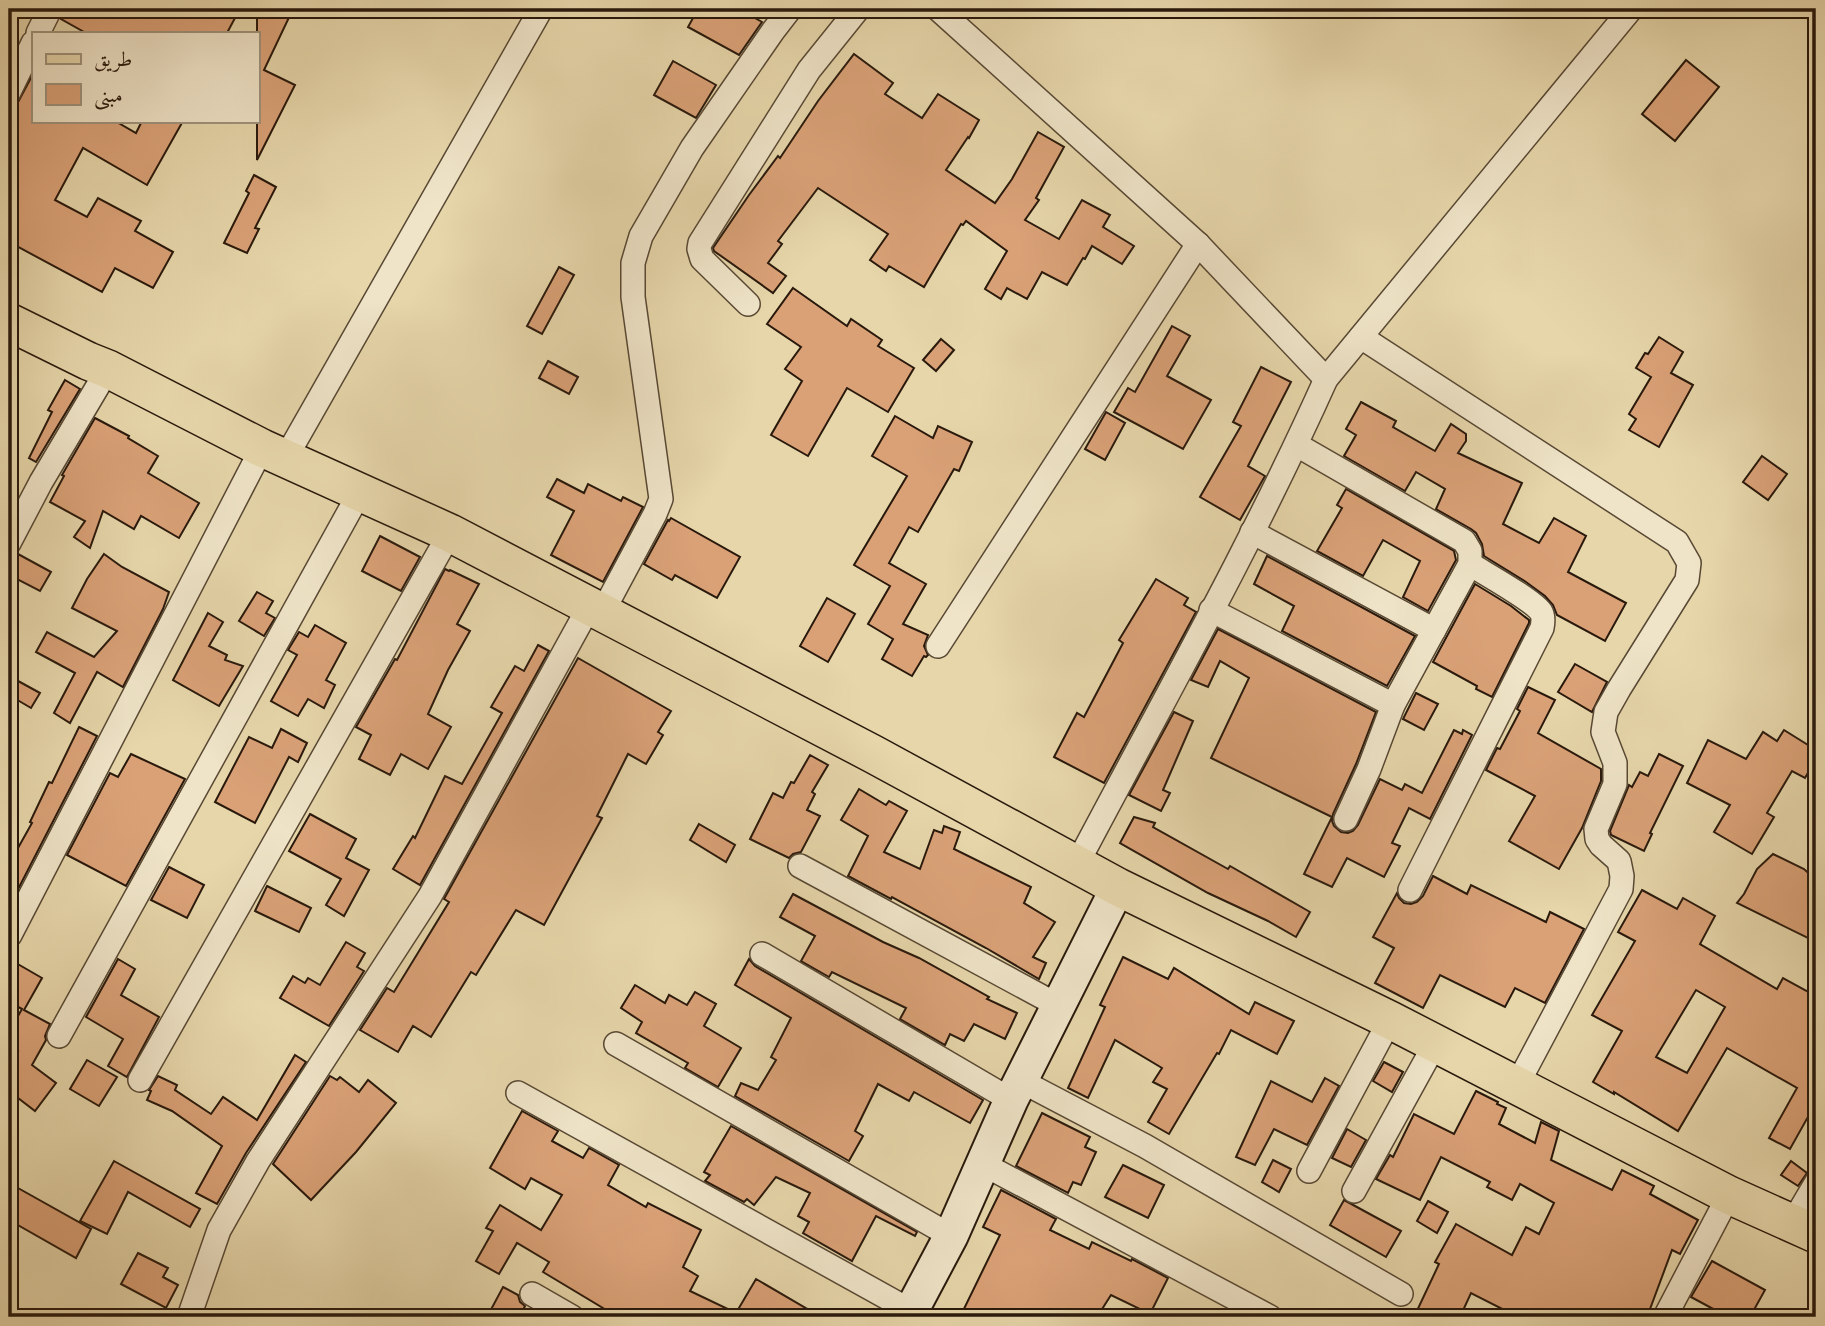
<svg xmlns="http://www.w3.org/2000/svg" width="1825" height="1326" font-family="'IM FELL Great Primer',Amiri,serif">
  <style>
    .building { fill: #daa177; stroke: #29190c; stroke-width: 2; fill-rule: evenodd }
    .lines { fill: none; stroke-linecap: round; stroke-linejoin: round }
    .street-casing { stroke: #584834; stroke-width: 26 }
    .secondary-casing { stroke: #29190c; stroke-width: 37 }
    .primary-casing { stroke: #29190c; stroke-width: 40 }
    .street { stroke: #efe4c8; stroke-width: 23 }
    .secondary { stroke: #efe4c8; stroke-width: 33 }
    .primary { stroke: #e6d6aa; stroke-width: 37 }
  </style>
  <rect width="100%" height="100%" fill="#e6d6aa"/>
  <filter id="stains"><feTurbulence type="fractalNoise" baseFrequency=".00286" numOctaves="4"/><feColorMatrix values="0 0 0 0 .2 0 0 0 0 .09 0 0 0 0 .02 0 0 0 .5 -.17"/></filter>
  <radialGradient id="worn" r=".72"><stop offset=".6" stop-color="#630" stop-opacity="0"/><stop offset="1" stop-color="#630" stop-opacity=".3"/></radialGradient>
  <g class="building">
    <path d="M64 9H217L235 18 227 33H86L61 19Z"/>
    <path d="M261 9H293L264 70 295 85 257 160V17Z"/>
    <path d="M698 9H739L762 22 739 55 688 27Z"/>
    <path d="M854 54 893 83 885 94 922 118 938 94 979 120 969 138 968 137 946 170 995 203 1012 179 1038 132 1064 147 1036 198 1039 200 1025 220 1059 239 1082 200 1110 215 1103 227 1134 246 1122 264 1092 246 1085 259 1083 258 1067 285 1042 272 1027 299 1007 288 1001 299 985 289 1007 251 966 221 963 225 961 224 924 287 889 266 886 271 870 260 888 234 818 188 778 241 782 244 768 263 786 276 773 293 714 251 713 248 749 195 778 156 780 158 818 101Z"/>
    <path d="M1686 60 1719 87 1675 141 1642 114Z"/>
    <path d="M673 61 716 85 696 118 654 95Z"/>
    <path d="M33 74V121H115L136 133 142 121H183L147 185 83 148 55 200 87 217 98 198 141 221 135 231 173 252 153 288 115 268 102 292 9 242V235L16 221 9 218V119Z"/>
    <path d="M254 175 276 187 255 228 259 229 247 253 224 243 249 193 246 191Z"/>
    <path d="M559 267 574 275 542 334 527 326Z"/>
    <path d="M793 288 847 326 851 319 882 340 878 346 914 368 888 412 847 388 808 456 771 435 802 381 785 369 801 347 767 324Z"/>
    <path d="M1172 326 1190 336 1167 376 1211 400 1183 449 1114 412 1128 388 1135 392Z"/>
    <path d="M1659 337 1683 352 1671 373 1693 385 1659 447 1629 430 1636 419 1629 414 1651 377 1636 368 1645 353 1648 354Z"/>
    <path d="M941 339 954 350 936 371 923 360Z"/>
    <path d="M548 361 578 377 569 394 539 378Z"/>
    <path d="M1261 367 1291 382 1248 466 1265 476 1240 520 1200 497 1241 426 1233 422Z"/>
    <path d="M65 380 80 389 36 462 29 458 52 412 48 410Z"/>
    <path d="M1361 402 1396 421 1393 427 1435 451 1451 424 1466 434V441L1458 453 1522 483 1503 524 1539 543 1554 518 1586 536 1568 572 1626 603 1605 641 1557 615 1553 605 1545 596 1526 582 1484 556 1482 544 1476 533 1471 529 1436 509 1445 489 1416 472 1405 491 1344 456 1356 435 1346 429Z"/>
    <path d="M1106 412 1125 423 1105 460 1085 449Z"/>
    <path d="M895 416 933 438 938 426 972 442 959 471 954 469 918 532 909 527 889 563 926 584 903 624 928 635 924 646 928 655 926 657 924 656 912 676 882 659 893 639 868 624 890 586 854 565 907 476 872 456Z"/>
    <path d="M95 418 129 436 128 438 158 456 148 473 199 503 179 538 141 516 134 529 103 511 90 548 74 537 85 521 50 502 64 476 62 475Z"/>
    <path d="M1762 456 1787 474 1768 500 1743 482Z"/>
    <path d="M557 479 584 493 588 484 621 501 623 497 643 507 603 582 551 555 574 511 547 497Z"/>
    <path d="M1346 489 1454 551 1456 560 1428 611 1403 597 1420 561 1383 540 1363 576 1317 551 1342 508 1337 505Z"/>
    <path d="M671 518 740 557 717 598 675 575 672 580 644 564 668 520 669 521Z"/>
    <path d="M380 536 420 557 401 591 362 571Z"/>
    <path d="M18 554 51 572 40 591 9 575V557Z"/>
    <path d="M104 554 122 567 169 592 163 609 123 687 97 672 70 723 54 713 75 673 36 652 47 632 94 657 117 631 72 608 87 579Z"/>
    <path d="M1267 556 1415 636 1387 686 1282 631 1294 606 1254 584Z"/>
    <path d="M445 569 449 571 450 570 479 584 457 624 470 631 448 670 428 714 451 727 428 769 401 754 390 775 359 759 371 735 356 727 395 659 397 660Z"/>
    <path d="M1156 579 1188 598 1184 605 1196 612 1104 783 1054 757 1077 713 1084 717 1123 643 1119 640Z"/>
    <path d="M1475 584 1511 606 1529 620V623L1492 697 1476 689 1477 686 1433 662Z"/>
    <path d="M257 592 273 601 266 613 275 618 264 636 239 621Z"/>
    <path d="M827 598 855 614 828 662 800 646Z"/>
    <path d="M208 613 223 622 209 646 227 655 225 660 243 666 219 706 173 680Z"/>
    <path d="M315 625 346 643 326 680 335 685 324 708 308 699 298 716 271 701 297 655 288 650 299 632 308 637Z"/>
    <path d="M1218 629 1376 712 1356 764 1333 814 1332 821 1334 826 1341 832 1348 833 1353 831 1358 825 1380 779 1402 790 1405 784 1422 793 1454 730 1462 734 1463 730 1472 735 1430 819 1409 808 1392 843 1400 846 1384 877 1347 858 1332 887 1304 874 1332 817 1211 758 1249 678 1220 661 1208 687 1191 680Z"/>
    <path d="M538 645 549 651 420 885 393 869 413 836 415 838 445 776 462 784 502 713 491 707 515 666 524 671Z"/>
    <path d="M578 658 671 711 658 732 663 735 646 764 628 754 597 816 602 818 544 925 516 910 476 975 471 972 431 1037 413 1026 398 1052 360 1030 387 988 394 992 449 902 444 899Z"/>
    <path d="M1575 664 1607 682 1592 712 1558 692Z"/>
    <path d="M9 676 40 693 31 708 9 695Z"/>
    <path d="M1528 687 1555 700 1538 733 1601 769V781L1582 828 1559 869 1509 841 1535 796 1486 770 1497 748 1500 749 1520 711 1517 709Z"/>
    <path d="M1416 693 1438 704 1424 730 1403 719Z"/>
    <path d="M1174 712 1193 721 1163 790 1170 793 1161 811 1129 795Z"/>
    <path d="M79 727 97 736 13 899 9 896V864L32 823 30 822 49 782 52 783Z"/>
    <path d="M281 729 307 743 298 762 289 757 255 823 215 802 249 737 272 748Z"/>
    <path d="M1784 730 1816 750V759L1805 778 1792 771 1767 813 1774 817 1752 854 1714 832 1730 805 1687 783 1708 740 1746 759 1763 732 1777 741Z"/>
    <path d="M131 754 185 779 126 886 67 855 110 773 118 777Z"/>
    <path d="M1659 754 1683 766 1650 833 1652 834 1644 851 1611 835 1610 831 1629 785 1632 787 1640 772 1648 776Z"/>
    <path d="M810 755 828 765 812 792 815 794 807 810 820 816 801 852 793 854 789 858 750 839 773 793 783 798 791 782 794 783Z"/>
    <path d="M859 789 886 805 889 801 907 811 884 852 920 869 934 830 942 833 944 826 960 832 954 849 1031 887 1024 903 1055 922 1033 957 1046 963 1039 979 986 948 892 897 891 899 848 876 868 836 841 820Z"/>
    <path d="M310 814 356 839 346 858 369 870 344 916 326 905 341 879 289 851Z"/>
    <path d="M1134 817 1155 823 1153 827 1228 869 1230 866 1310 912 1296 937 1268 921 1208 893 1120 843Z"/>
    <path d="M699 824 735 845 726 862 690 840Z"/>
    <path d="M1773 854 1804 869 1816 880V942L1737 903 1744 894 1757 869Z"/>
    <path d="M169 867 204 885 187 918 151 900Z"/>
    <path d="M1433 876 1467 894 1471 885 1546 922 1550 912 1584 929 1545 1003 1515 988 1505 1007 1440 975 1423 1008 1375 983 1394 948 1373 937 1397 893 1399 898 1404 903 1411 904 1417 902 1423 896Z"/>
    <path d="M267 886 311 908 299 932 255 911Z"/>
    <path d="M1642 890 1677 909 1683 898 1715 916 1700 944 1777 989 1783 978 1816 996V1119L1809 1115 1790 1149 1769 1138 1797 1088 1727 1048 1678 1131 1614 1092V1094L1593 1082 1622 1031 1592 1015 1635 941 1618 932ZM1696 990 1725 1007 1687 1073 1656 1057Z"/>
    <path d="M793 894 883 942 919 958 989 997 987 999 1017 1013 1005 1039 974 1024 964 1041 950 1034 945 1045 900 1019 906 1008 832 972 829 977 801 961 815 936 780 917Z"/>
    <path d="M346 942 365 953 357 967 364 971 329 1026 280 998 293 976 305 983 308 978 320 985Z"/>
    <path d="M1123 957 1168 979 1174 968 1249 1014 1255 1002 1294 1021 1277 1054 1231 1030 1219 1054 1217 1053 1169 1134 1148 1122 1167 1089 1153 1082 1162 1068 1115 1040 1088 1098 1068 1088 1105 1007 1100 1005Z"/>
    <path d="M118 959 135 969 121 995 159 1017 127 1077 108 1066 123 1039 86 1017Z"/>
    <path d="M749 959 755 966 983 1100 970 1123 914 1092 909 1101 878 1084 855 1131 863 1136 849 1161 735 1096 741 1083 758 1090 776 1060 771 1057 791 1018 735 985Z"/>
    <path d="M16 963 42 978 24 1010 50 1024 45 1036 46 1040 32 1065 56 1083 35 1111 9 1091V1064L18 1051 9 1046V1032L22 1009 9 1002V975Z"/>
    <path d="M635 985 665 1003 669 995 687 1005 695 992 716 1004 704 1026 741 1048 718 1087 685 1068 688 1063 636 1033 642 1022 621 1008Z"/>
    <path d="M295 1055 306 1062 246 1153 217 1204 196 1193 222 1146 172 1111 147 1100 151 1091 149 1090 158 1076 177 1085 175 1090 211 1114 223 1097 257 1120Z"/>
    <path d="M87 1060 117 1077 99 1106 70 1089Z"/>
    <path d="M1384 1062 1403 1072 1392 1092 1373 1081Z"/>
    <path d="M330 1076 337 1080 340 1077 359 1092 368 1080 396 1103 356 1152 311 1200 273 1164Z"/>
    <path d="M1325 1078 1339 1086 1307 1145 1274 1129 1255 1165 1236 1157 1271 1081 1312 1102Z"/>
    <path d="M1476 1091 1498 1102 1497 1104 1506 1108 1499 1124 1535 1143 1541 1122 1559 1131 1551 1160 1612 1190 1622 1170 1654 1186 1650 1194 1698 1220 1680 1254 1672 1250 1647 1317H1518L1471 1293 1460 1317H1414L1439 1264 1435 1262 1456 1224 1512 1255 1526 1227 1539 1234 1554 1203 1520 1184 1512 1200 1487 1187 1490 1182 1441 1157 1420 1200 1376 1179 1390 1155 1393 1157 1414 1114 1454 1134Z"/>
    <path d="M522 1111 558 1131 552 1141 583 1158 589 1148 619 1165 608 1185 646 1207 648 1203 701 1230 683 1267 698 1276 690 1291 736 1313 756 1279 821 1317H624L610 1309 608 1311 543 1272 549 1262 517 1243 499 1274 476 1261 493 1231 486 1228 500 1205 541 1230 562 1195 531 1178 525 1189 490 1168Z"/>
    <path d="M1042 1113 1090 1137 1085 1147 1096 1152 1081 1185 1073 1182 1068 1193 1016 1166Z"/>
    <path d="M731 1126 917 1232 915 1236 876 1216 852 1261 803 1233 809 1222 798 1216 810 1193 776 1177 754 1205 747 1199 744 1202 705 1181 710 1175 704 1172Z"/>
    <path d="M1347 1129 1366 1140 1351 1167 1332 1158Z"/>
    <path d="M1273 1160 1291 1169 1279 1192 1262 1182Z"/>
    <path d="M114 1161 200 1209 190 1227 128 1192 107 1234 80 1221Z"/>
    <path d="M1791 1161 1807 1173 1798 1186 1781 1175Z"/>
    <path d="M1123 1165 1164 1185 1148 1218 1105 1197Z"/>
    <path d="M9 1183 91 1229 76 1258 9 1220Z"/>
    <path d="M1001 1190 1056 1219 1050 1230 1089 1249 1092 1242 1131 1261 1132 1259 1168 1278 1150 1314 1111 1295 1097 1317H960L1000 1235 983 1227Z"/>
    <path d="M1344 1200 1401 1231 1386 1257 1330 1225Z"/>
    <path d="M1428 1201 1448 1212 1437 1233 1417 1221Z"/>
    <path d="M138 1253 168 1268 163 1277 178 1285 166 1308 121 1284Z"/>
    <path d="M1712 1261 1765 1290 1750 1317H1728L1691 1297Z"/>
    <path d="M503 1287 518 1295 520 1302 525 1306 520 1317H487Z"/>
  </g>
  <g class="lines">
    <defs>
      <g id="street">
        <path d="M938 9 1198 244 1326 379"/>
        <path d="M38 33 50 9"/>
        <path d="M9 92 33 43"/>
        <path d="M748 304 702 259 699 249 700 243 809 70 858 9"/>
        <path d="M1361 337 1677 542 1689 563 1687 580 1619 689 1606 712 1603 732 1615 763V784L1596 829 1597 839 1601 845 1619 861 1622 876 1621 889 1517 1085"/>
        <path d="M1297 445 1464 541 1470 551V564L1393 705 1369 769 1346 819"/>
        <path d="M285 459 541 9"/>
        <path d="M1252 532 1434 630"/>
        <path d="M9 543 41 482 108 369"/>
        <path d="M1211 610 1393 705"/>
        <path d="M602 613 655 514 661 499 633 297V263L641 236 692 148 773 31 790 9"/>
        <path d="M938 646 1198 244"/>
        <path d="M1077 864C1162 703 1252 544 1326 379L1631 9"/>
        <path d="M800 866 1059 1006"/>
        <path d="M1410 890 1542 628C1543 623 1544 617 1541 612 1533 600 1484 573 1470 564"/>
        <path d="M10 935 262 448"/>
        <path d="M762 954 1011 1100"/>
        <path d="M59 1036 360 492"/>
        <path d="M616 1044 951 1236"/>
        <path d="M140 1080 450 533"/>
        <path d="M1021 1081 1145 1146 1401 1294"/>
        <path d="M518 1093 922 1317"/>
        <path d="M983 1164 1270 1317"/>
        <path d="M1309 1171 1390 1020"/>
        <path d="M1354 1191 1435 1044"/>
        <path d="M1793 1222 1816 1183"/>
        <path d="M532 1294 572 1317"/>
        <path d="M189 1317 219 1230 258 1161 430 896 589 607"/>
        <path d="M1665 1317 1729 1195"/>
      </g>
      <path id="secondary" d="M908 1317 951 1236 1011 1100 1118 887"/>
      <path id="primary" d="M9 322 88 361 108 369 262 448 450 533 873 754 1118 887 1390 1020 1729 1195 1816 1234"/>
    </defs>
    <use href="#street" class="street-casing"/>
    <use href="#secondary" class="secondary-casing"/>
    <use href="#primary" class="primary-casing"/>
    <use href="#street" class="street"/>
    <use href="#secondary" class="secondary"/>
    <use href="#primary" class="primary"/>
  </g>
  <rect width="1825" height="1326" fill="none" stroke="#e6d6aa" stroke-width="35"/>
  <rect x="10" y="10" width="1804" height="1305" fill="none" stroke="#29190c" stroke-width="3.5"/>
  <rect x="18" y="18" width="1790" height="1291" fill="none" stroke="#29190c" stroke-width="2"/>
  <rect x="32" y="32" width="228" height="91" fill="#efe4c8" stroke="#a0937d" stroke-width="2"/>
  <rect x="46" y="54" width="35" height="10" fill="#e6d6aa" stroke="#a0937d" stroke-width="2"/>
  <text x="94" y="66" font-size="21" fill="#29190c">طريق</text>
  <rect x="46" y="84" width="35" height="21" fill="#daa177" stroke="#a0937d" stroke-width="2"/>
  <text x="94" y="102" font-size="21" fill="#29190c">مبنى</text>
  <rect width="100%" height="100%" filter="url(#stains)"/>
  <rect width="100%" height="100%" fill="url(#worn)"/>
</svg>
